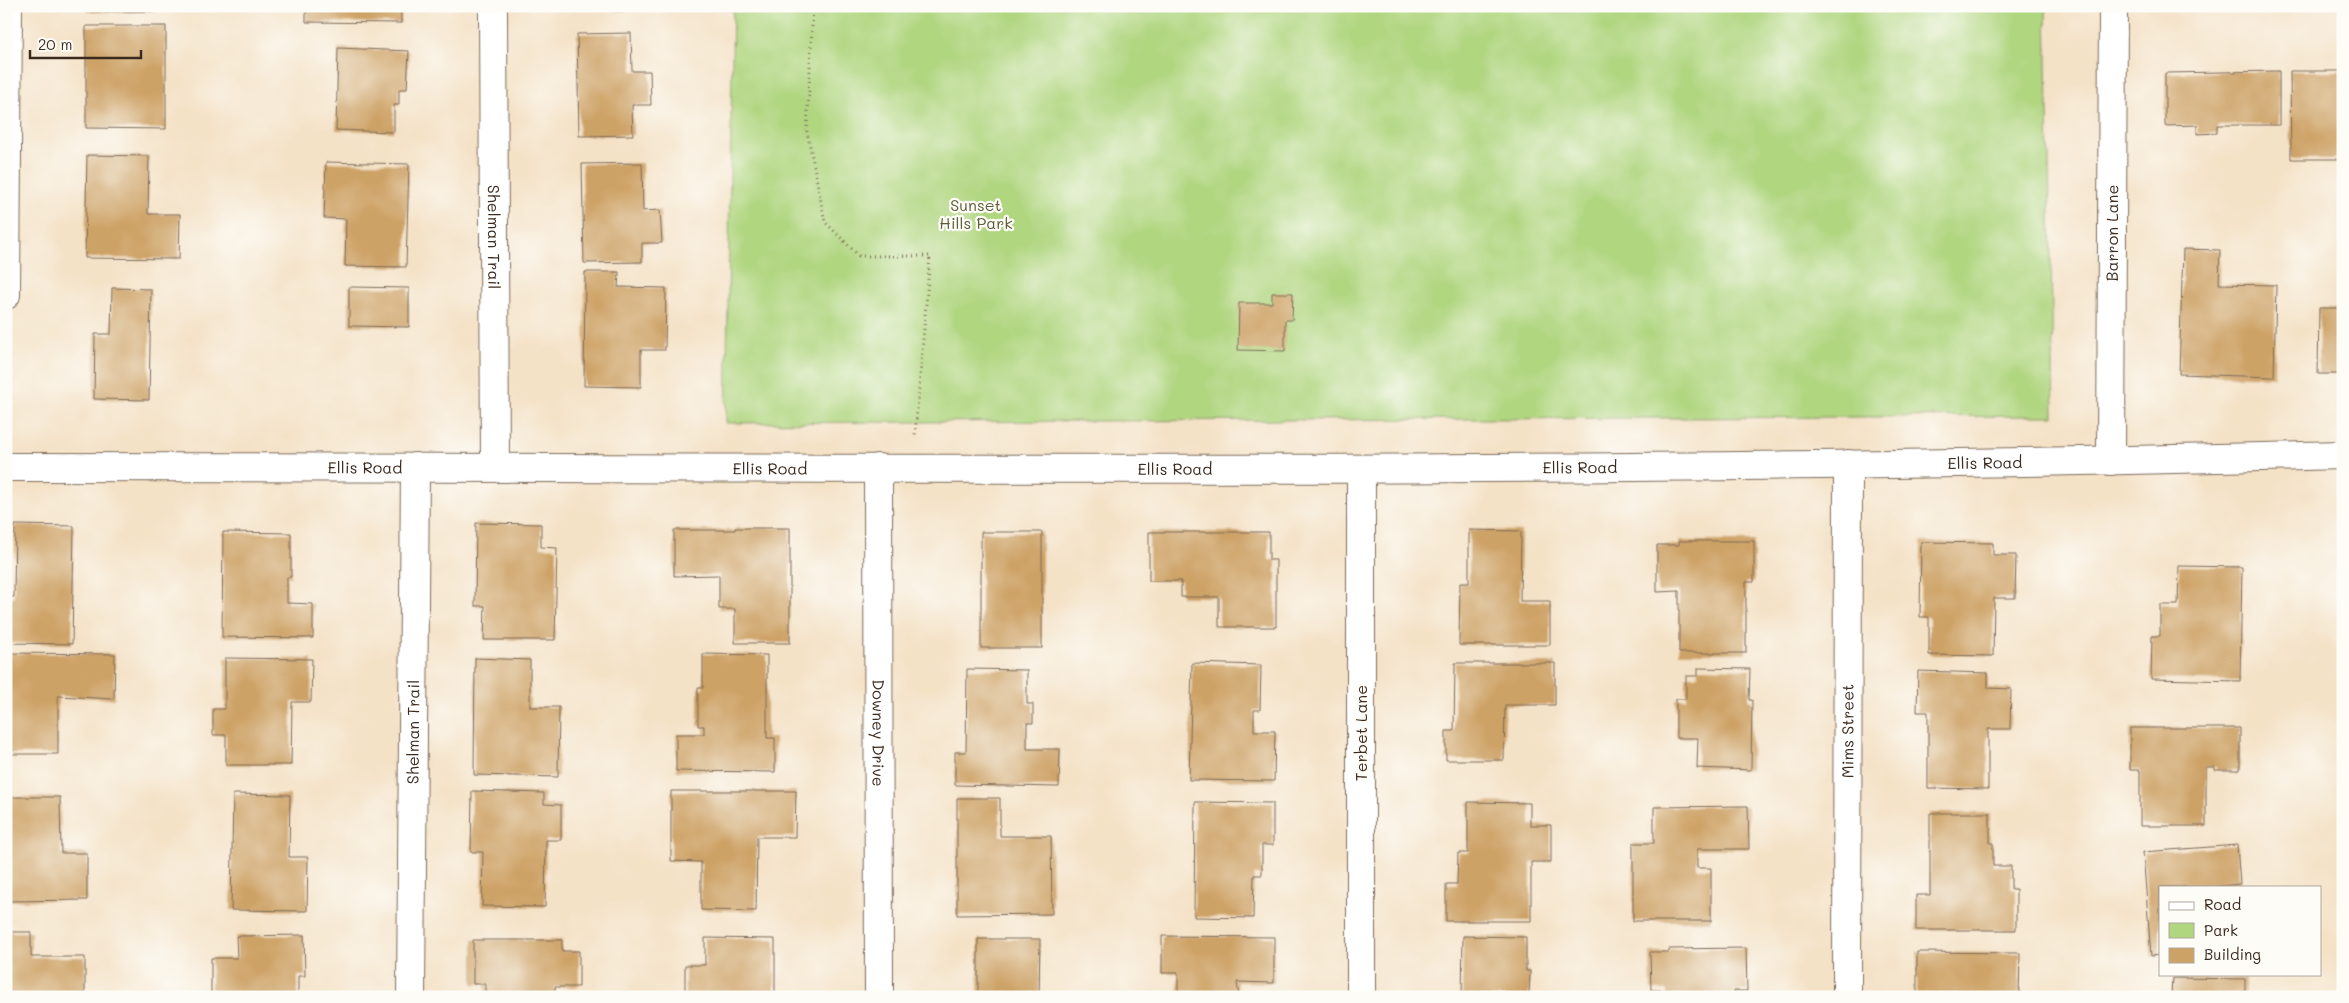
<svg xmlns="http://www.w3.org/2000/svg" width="2349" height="1003" font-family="Mali,sans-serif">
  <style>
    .green { fill: #b0d680; stroke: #76804f }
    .building { fill: #cda266 }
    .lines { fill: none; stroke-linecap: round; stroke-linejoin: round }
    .minor-casing { stroke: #7c6a59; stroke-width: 30 }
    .path { stroke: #7c6a59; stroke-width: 3; stroke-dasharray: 1 4; stroke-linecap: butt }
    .minor { stroke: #fff; stroke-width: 28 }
    .labels { text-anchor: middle; stroke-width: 4.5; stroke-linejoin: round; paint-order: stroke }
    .park-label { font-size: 16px; fill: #5e5e3b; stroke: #fdfcf7 }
    .street-label { font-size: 16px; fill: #3b2a1e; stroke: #fdfcf7 }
  </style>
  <rect width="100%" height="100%" fill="#fdfcf7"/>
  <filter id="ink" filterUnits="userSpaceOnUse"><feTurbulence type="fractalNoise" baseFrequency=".02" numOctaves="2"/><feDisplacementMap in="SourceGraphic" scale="10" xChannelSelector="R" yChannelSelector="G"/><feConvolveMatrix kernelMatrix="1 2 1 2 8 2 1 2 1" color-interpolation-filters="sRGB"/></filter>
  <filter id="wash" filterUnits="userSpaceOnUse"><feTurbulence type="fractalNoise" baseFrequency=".0096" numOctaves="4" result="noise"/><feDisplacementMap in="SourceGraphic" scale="20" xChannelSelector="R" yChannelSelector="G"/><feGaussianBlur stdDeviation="1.12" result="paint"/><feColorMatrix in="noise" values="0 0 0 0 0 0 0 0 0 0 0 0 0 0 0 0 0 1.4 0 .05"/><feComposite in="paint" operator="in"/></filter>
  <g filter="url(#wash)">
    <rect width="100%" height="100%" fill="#f4e2c7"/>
    <path class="green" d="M733 6H2046L2054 416 726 423Z"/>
    <g id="blocks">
      <g class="building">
        <path d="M87 6H178L179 11 87 12Z"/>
        <path d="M306 6H401V23L306 22Z"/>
        <path d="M614 6H674V10L614 11Z"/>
        <path d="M86 26H166V129L86 128Z"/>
        <path d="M631 33 632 71H650L651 105H632L633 135 579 136 577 34Z"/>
        <path d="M338 48 409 51 407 89H399V105H394V132L336 130Z"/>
        <path d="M2279 71V125H2217V133L2197 134V125L2165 126V73Z"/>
        <path d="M2290 71H2342L2343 159H2291Z"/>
        <path d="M87 155 149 156 148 214H180L179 259 85 258Z"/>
        <path d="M326 162 409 164 406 267 345 266 346 219 324 218Z"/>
        <path d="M642 163 643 211 660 210 662 243H642V262L584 263 582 164Z"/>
        <path d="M2183 249 2220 250 2219 284 2276 285 2274 377 2179 374Z"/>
        <path d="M585 272H619L618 287 666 288 665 350H641V387L584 386Z"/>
        <path d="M349 287 409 288V327L349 326Z"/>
        <path d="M112 288 151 289 149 400 94 399 95 334H111Z"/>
        <path d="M1272 293H1293L1292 320H1285V351L1238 350 1239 303H1272Z"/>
        <path d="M2319 308H2343V374H2318Z"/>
        <path d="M476 523 541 524V547L557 548 555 640H484L485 606H475Z"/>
        <path d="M15 525 74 526 72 644 6 643V597H14Z"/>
        <path d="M735 528H790V643H735V609H719V575L674 576V530H735Z"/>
        <path d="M1469 530 1521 531 1520 601H1550V645H1459L1460 583H1469Z"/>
        <path d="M223 532 291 533V577H287V603L313 604V638L222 637Z"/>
        <rect x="981" y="532" width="61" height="116"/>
        <path d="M1149 532H1269V560H1276V627H1219V597H1181V581H1149Z"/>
        <path d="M1679 541H1754V582H1746V653H1679V591L1657 592V545H1679Z"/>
        <path d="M1921 542 1993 543V555H2016L2015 598H1994L1993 656 1929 655V617H1920Z"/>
        <path d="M2179 566 2242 567 2240 681 2151 679 2152 636H2160V605H2178Z"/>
        <path d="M6 653 115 654 114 699 58 696V754H6Z"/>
        <path d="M703 654 767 655V738H775V772L676 771V734H704V726H698V688H703Z"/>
        <path d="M225 658 312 659 311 702H292L291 765H226V735H213V709H225Z"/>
        <path d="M475 658 530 660V707H559L558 777 474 775Z"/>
        <path d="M1192 663 1261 665 1260 710H1254V731H1275L1274 781 1189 780Z"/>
        <path d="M1455 663H1555V705H1505L1504 760H1446V731H1454Z"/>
        <path d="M1698 668 1750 669 1749 700H1752L1751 770 1697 768 1698 738H1676V699H1686V676H1698Z"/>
        <path d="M967 669 1027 670V704H1033V723H1027V749H1060L1059 787 955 785V752H966Z"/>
        <path d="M1918 671 1988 673V688L2011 689 2010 729H1988V789L1928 788V712H1917Z"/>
        <path d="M2130 728H2240V770H2215V767H2206V826H2140V770H2130Z"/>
        <path d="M472 791 544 793V804L561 805V840H546L545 907 482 906 483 852H471Z"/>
        <path d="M671 791H796L795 837H757L756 911 701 910V862L671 861Z"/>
        <path d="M233 794 290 795 289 857H308L307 911 231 910Z"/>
        <path d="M6 797H60L61 853H87V900L6 901Z"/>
        <path d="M957 798H1000V836H1051L1052 914 957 915Z"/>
        <path d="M1195 802 1273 803V845H1262V875H1254L1253 918 1194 917Z"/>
        <path d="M1468 802 1530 803V825H1551V862H1531V921H1446V884H1457L1458 853H1468Z"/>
        <path d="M1748 806 1749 849H1697V868H1711V921H1633V843H1654V807Z"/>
        <path d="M1930 813H1990V843H1993V866H2011V889H2016V930H1916V895H1930Z"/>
        <path d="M2237 845 2240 884 2214 887H2160V955L2151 956 2143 852Z"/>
        <path d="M6 932H31V957H85V997H6Z"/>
        <path d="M304 935 305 976H298V997L211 995V958H237L236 936Z"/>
        <path d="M1162 936 1274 937V983L1237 982 1239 997H1178V973H1162Z"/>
        <path d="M1463 936 1526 937V971H1530L1529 997H1462Z"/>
        <path d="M705 938 775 939V997H685V965H705Z"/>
        <path d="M978 939H1040L1039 997H978Z"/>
        <path d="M473 940H562V951H579V987H555V997H485V984H473Z"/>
        <path d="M1746 948 1747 991H1734V997H1667V990H1651L1650 952H1669V949Z"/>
        <path d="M1917 952 2020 953 2019 997H1959V994H1917Z"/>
        <path d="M2172 978 2245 979V997H2171Z"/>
      </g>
    </g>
  </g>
  <g filter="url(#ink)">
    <use href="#blocks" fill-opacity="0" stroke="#7c6a59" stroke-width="1"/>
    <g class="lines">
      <defs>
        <g id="minor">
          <path id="s1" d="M493 6 495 467"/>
          <path d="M6 295 8 6"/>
          <path id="s2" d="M2111 461 2113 6"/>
          <path id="s3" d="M6 467C785 467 1564 476 2343 455"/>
          <path id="s4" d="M878 468 879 997"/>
          <path id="s5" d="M411 997 415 467"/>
          <path d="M1361 997V470"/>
          <path id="s6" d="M1847 997 1848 464"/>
        </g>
      </defs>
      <use href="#minor" class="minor-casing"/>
      <path class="path" d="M813 6 807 131 825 222 859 256H930L915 435"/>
      <use href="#minor" class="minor"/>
    </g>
  </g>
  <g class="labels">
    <g class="park-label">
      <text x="976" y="211">Sunset<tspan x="976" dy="18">Hills Park</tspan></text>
    </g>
    <g class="street-label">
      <text dy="6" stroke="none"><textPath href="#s2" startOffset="228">Barron Lane</textPath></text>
      <text dy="6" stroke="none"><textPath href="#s1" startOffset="231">Shelman Trail</textPath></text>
      <text dy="6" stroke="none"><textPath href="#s3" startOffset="1979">Ellis Road</textPath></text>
      <text dy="6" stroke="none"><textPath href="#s3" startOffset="359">Ellis Road</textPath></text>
      <text dy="6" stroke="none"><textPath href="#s3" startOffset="1574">Ellis Road</textPath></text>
      <text dy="6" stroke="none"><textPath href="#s3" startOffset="764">Ellis Road</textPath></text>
      <text dy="6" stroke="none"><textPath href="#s3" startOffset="1169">Ellis Road</textPath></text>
      <text dy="6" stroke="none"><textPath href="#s6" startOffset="266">Mims Street</textPath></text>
      <text dy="6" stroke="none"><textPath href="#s5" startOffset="265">Shelman Trail</textPath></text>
      <text dy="6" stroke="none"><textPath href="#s4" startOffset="265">Downey Drive</textPath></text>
      <text transform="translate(1361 733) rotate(-90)" y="6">Terbet Lane</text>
    </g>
  </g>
  <rect width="2349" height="1003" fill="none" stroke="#fdfcf7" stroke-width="25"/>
  <rect x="2159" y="886" width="162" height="90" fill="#fdfcf7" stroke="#afa8a0"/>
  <rect x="2169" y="902" width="25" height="8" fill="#ffffff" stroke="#afa8a0"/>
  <text x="2204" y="910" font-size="15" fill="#3b2a1e">Road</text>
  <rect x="2169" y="923" width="25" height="15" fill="#b0d680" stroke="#afa8a0"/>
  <text x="2204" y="936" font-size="15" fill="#3b2a1e">Park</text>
  <rect x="2169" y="948" width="25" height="15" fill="#cda266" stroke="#afa8a0"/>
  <text x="2204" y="960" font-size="15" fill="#3b2a1e">Building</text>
  <path d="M30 50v8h111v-8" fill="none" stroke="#3b2a1e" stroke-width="2.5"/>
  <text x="38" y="50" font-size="15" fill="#3b2a1e" stroke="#fdfcf7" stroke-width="4" paint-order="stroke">20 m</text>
</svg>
